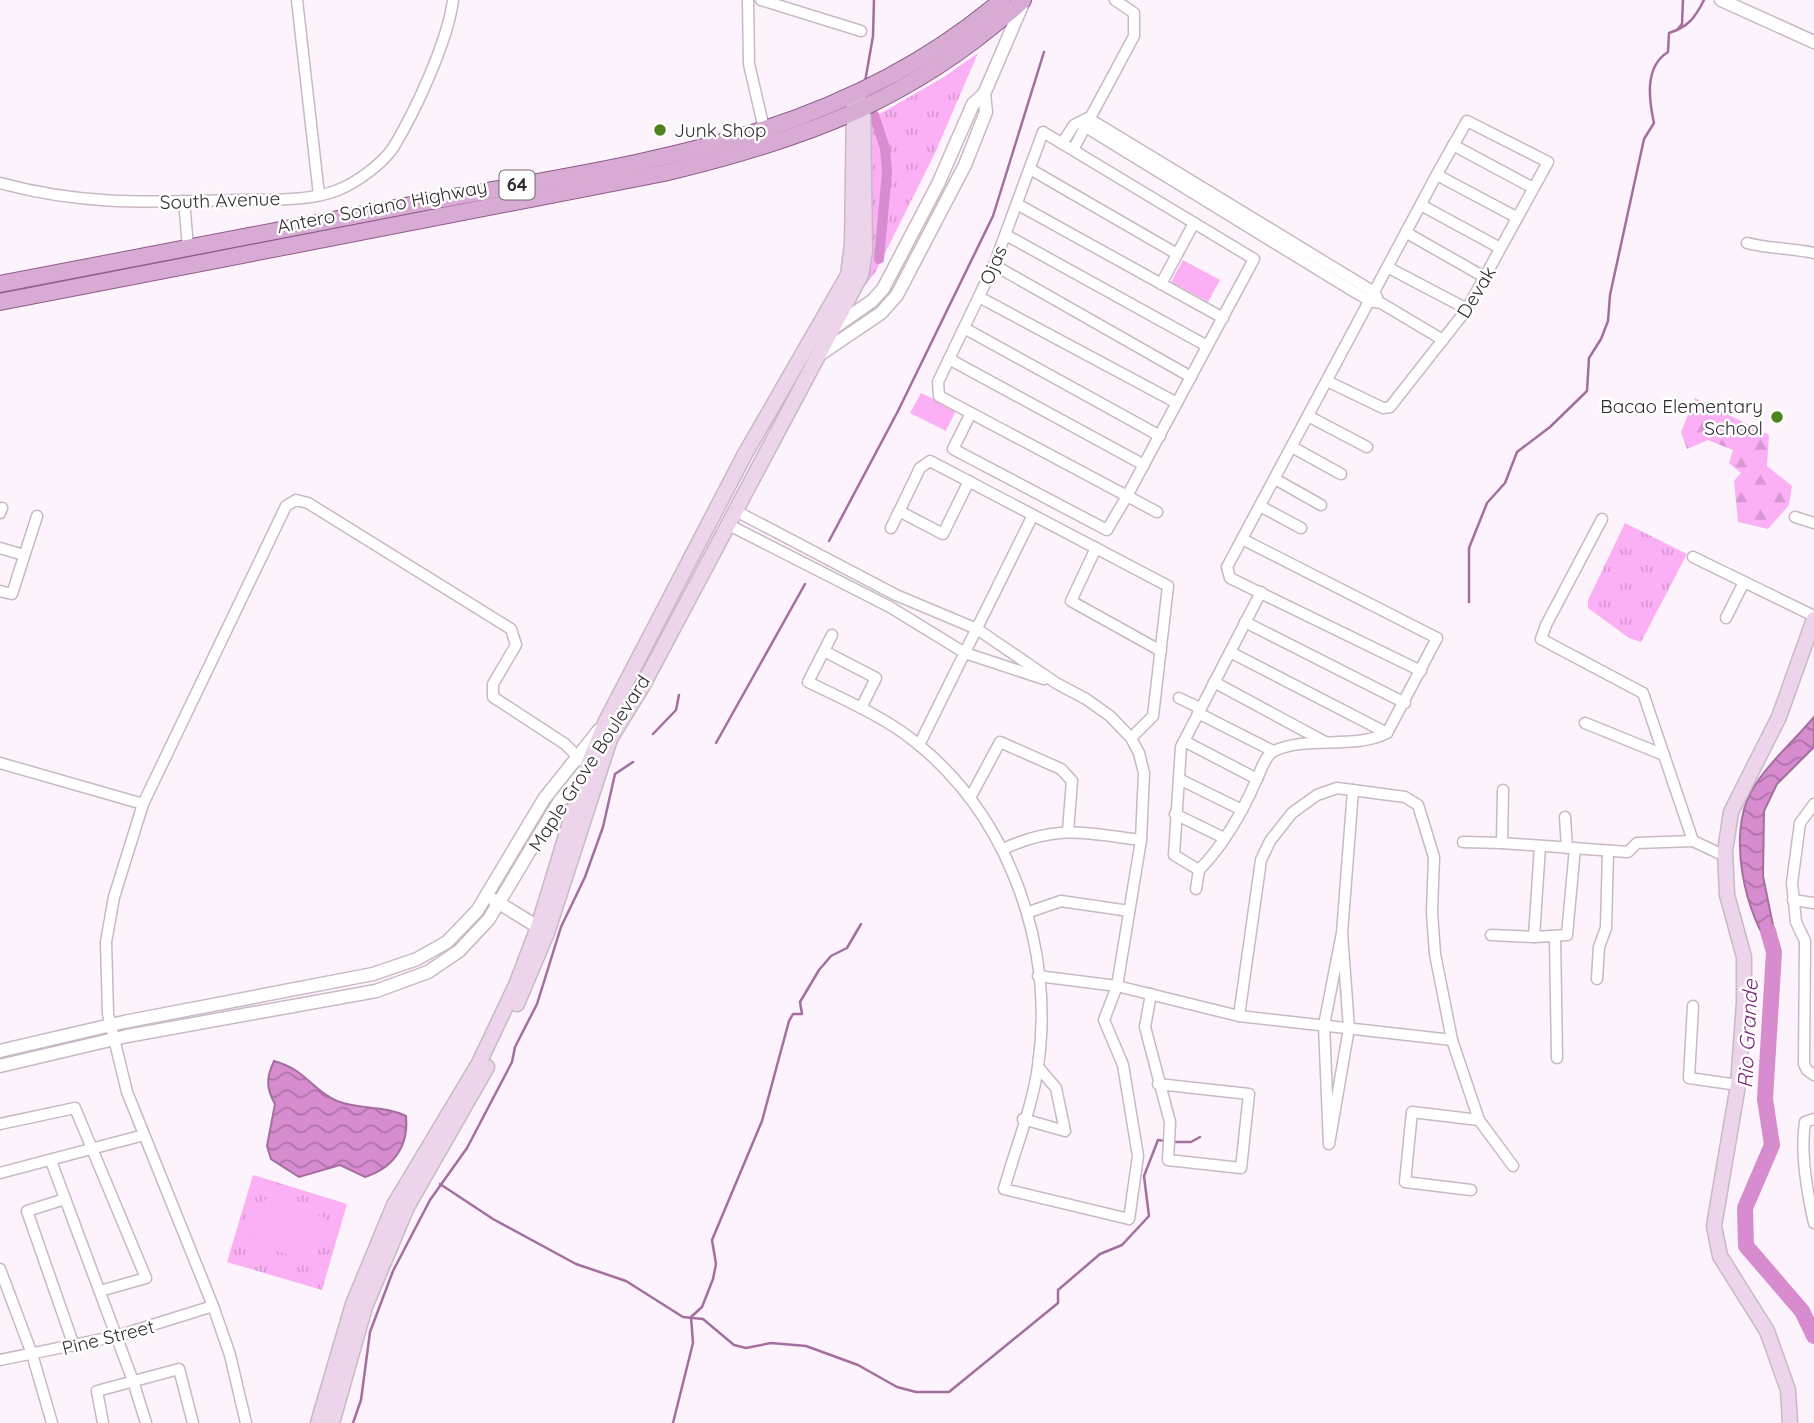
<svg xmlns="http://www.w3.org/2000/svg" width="1814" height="1423" font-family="Quicksand,sans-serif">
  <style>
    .grass { fill: url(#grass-tufts) }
    .forest { fill: url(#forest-firs) }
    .pitch { fill: #fbaff4 }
    .water { fill: url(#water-waves); stroke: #a46f9f; stroke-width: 2 }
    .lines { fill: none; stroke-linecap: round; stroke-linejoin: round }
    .stream { stroke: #a46f9f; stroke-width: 2.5 }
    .canal { stroke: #d68ccf; stroke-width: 10 }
    .river { stroke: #d68ccf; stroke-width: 16 }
    .minor-casing { stroke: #c9b8c6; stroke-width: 13 }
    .tertiary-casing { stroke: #c9b8c6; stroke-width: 15 }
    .secondary-casing { stroke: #c9b8c6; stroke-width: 17 }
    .primary-casing { stroke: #8d5a88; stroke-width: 18 }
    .minor { stroke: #fff; stroke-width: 10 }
    .tertiary { stroke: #fff; stroke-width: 12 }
    .secondary { stroke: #ecd5ea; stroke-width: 14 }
    .primary { stroke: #d8abd4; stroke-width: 16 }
    .poi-dot { fill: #4c831b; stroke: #fff; stroke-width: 2.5 }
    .labels { text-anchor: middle; stroke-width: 5; stroke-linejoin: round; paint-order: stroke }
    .shield { fill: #fff; stroke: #6f6b6e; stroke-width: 2 }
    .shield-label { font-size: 18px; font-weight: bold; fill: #312b30 }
    .poi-label { font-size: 19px; fill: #312b30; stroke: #fff; text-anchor: start }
    .street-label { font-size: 19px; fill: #312b30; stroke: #fff }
    .water-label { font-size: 21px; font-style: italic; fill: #7b2577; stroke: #fff }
  </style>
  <defs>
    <pattern id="grass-tufts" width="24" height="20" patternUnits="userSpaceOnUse" patternTransform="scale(1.75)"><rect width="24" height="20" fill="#fbaff4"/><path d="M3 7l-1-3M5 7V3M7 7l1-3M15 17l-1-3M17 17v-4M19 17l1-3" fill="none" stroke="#d897d2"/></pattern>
    <pattern id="forest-firs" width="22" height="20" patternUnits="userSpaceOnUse" patternTransform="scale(1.75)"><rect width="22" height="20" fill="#fbaff4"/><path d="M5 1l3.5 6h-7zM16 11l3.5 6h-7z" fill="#d897d2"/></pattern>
    <pattern id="water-waves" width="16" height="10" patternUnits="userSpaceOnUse" patternTransform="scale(1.75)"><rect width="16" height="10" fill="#d68ccf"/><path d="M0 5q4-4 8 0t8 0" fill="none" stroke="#ae73a8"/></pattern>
  </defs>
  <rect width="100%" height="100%" fill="#fdf3fc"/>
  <g class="grass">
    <path d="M978 53 935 153 876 271 864 287 871 261V119L944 77Z"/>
    <path d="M1625 523 1687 554 1641 642 1629 638 1588 608V600Z"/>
    <path d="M253 1175 347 1204 322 1290 227 1262Z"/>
  </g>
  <path class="forest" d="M1695 398 1769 435 1767 466 1792 486 1789 505 1768 529 1738 522 1734 481 1741 473 1729 463 1733 450 1708 440 1687 449 1681 432Z"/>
  <g class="pitch">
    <path d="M1183 260 1220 280 1208 302 1171 282Z"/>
    <path d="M921 393 956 410 946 431 910 413Z"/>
    <path d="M265 1199 327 1218 314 1262 252 1244Z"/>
  </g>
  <g class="water">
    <path d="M1814 717V747L1777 784 1764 811 1763 876 1775 935 1774 952C1745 916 1727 835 1751 792 1766 765 1794 741 1814 717Z"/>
    <path d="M274 1061C307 1070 311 1090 337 1101 360 1110 383 1105 406 1116 409 1145 394 1168 365 1177L340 1165 299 1177 271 1159 267 1146 275 1104C266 1088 266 1078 274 1061Z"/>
  </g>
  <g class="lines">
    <g class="stream">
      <path d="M1677 30 1682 24 1683 0"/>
      <path d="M865 82 873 36 874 0"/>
      <path d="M829 541 898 411 993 216 1044 52"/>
      <path d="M1469 602V548L1487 503 1505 483 1517 452 1550 427 1587 391 1589 358 1601 339 1608 321 1610 295 1644 139 1654 123C1649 100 1644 67 1668 52L1669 33C1688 27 1695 18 1704 0"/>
      <path d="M653 734 676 710 679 695"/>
      <path d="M716 743 805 584"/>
      <path d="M1171 1142H1191L1200 1137"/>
      <path d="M440 1184 493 1219 576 1264 626 1281 683 1317 703 1319 734 1345 746 1348 771 1343 806 1346 858 1365 897 1387 916 1392H949L1058 1303V1290L1100 1254 1122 1245 1149 1216 1144 1176 1158 1140 1165 1141"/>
      <path d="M353 1423 361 1400 370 1332 393 1271 430 1200 467 1148 512 1062 515 1047 537 1004 561 927 585 877 603 827 615 774 633 762"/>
      <path d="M673 1423 693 1343 691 1317 702 1307 713 1279 716 1264 712 1240 762 1121 789 1021 793 1014H802L800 1002 819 970 831 956 847 948 861 924"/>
    </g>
    <path class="canal" d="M874 115 885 148 887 172 879 259"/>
    <path class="river" d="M1768 931 1774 952 1765 1099 1772 1145 1745 1208 1746 1246 1802 1311 1814 1336"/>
    <defs>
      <g id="minor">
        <path d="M297 0 319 195"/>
        <path d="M748 0 749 64 765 133"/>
        <path d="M761 0 861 31"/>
        <path d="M1084 126 1353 291 1370 301 1381 303 1443 340"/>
        <path d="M1063 142 1074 125 1088 118 1374 292 1377 297"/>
        <path d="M1453 145 1533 188"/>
        <path d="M1074 148 1134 36V13L1115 0"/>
        <path d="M1030 169 1177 254"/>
        <path d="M1437 175 1516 217"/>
        <path d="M0 183C85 206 151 202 238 200 270 199 308 202 338 190 356 183 382 164 393 148 415 112 448 41 453 0"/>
        <path d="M184 201 188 247"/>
        <path d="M1017 204 1223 318"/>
        <path d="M1421 205 1500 248"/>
        <path d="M1407 233 1486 278"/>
        <path d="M1006 235 1207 346"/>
        <path d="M1747 243C1770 249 1792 248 1814 253"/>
        <path d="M994 265 1191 377"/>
        <path d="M1389 268 1467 309"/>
        <path d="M1161 284 1194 223"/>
        <path d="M979 297 1177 403"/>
        <path d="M964 328 1160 436"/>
        <path d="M949 359 1144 465"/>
        <path d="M1327 381 1383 408 1390 407 1467 309 1548 162 1467 121 1437 174 1227 567 1230 578 1421 671"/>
        <path d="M971 413 953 449 1107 530 1127 496 1254 259 1043 132 994 265 938 382 939 396 1127 496 1157 512"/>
        <path d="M1308 416 1367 447"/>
        <path d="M1292 447 1341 474"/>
        <path d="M1275 479 1321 505"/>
        <path d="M1260 506 1301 528"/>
        <path d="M734 510 896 595 977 629 1056 683 1086 699 1110 716 1131 738 1139 753 1144 773 1141 840 1117 986 1104 1020 1123 1065 1138 1156 1129 1219 1004 1189C1015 1150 1033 1105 1038 1066 1055 949 1011 821 919 745 887 718 845 700 808 682L832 635"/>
        <path d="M899 511 943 534 969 481"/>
        <path d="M0 513 2 508"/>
        <path d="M1795 517 1814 523"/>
        <path d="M1602 519 1546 625 1541 639 1643 693 1693 841 1725 856"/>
        <path d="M727 524 890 607 965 653 1044 679"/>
        <path d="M891 528 920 468 930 461 1168 586 1153 716 1131 738"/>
        <path d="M1242 539 1437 638 1387 733C1353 750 1309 735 1274 751 1264 756 1260 774 1255 783 1242 813 1222 847 1199 870L1174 855 1181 747 1261 592"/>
        <path d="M0 548 24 555"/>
        <path d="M1096 548 1071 601 1161 651"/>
        <path d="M1693 557 1814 616"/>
        <path d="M0 591 12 594 37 516"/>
        <path d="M1726 618 1744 582"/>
        <path d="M1245 622 1405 703"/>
        <path d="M824 651 876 678 861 708"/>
        <path d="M1230 652 1387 733"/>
        <path d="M1214 682 1325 742"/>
        <path d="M1179 698 1200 708"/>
        <path d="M1198 713 1273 751"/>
        <path d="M1585 723 1664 755"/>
        <path d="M1184 741 1257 779"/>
        <path d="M919 745 1033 515"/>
        <path d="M0 763 143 804"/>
        <path d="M1179 779 1242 810"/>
        <path d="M1503 790 1502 843 1628 852 1637 843 1693 841"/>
        <path d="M970 798 1000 742 1061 769 1072 781 1068 831"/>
        <path d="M1814 804 1800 823 1792 883 1796 922 1805 941 1804 1064 1807 1070 1814 1075"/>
        <path d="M1175 814 1224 838"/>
        <path d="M1565 817 1567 848"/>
        <path d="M1463 842 1502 843"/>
        <path d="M1540 846 1534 937 1567 935 1575 848"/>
        <path d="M1003 849C1058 824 1084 833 1141 840"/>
        <path d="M1196 889 1199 870"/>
        <path d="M1793 900 1814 903"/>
        <path d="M1029 912 1061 901 1129 911"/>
        <path d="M1342 933 1349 1028 1329 1144 1324 1025 1342 933 1353 790"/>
        <path d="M1491 935 1534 937"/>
        <path d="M1555 936 1557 1058"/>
        <path d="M1038 976 1117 986 1239 1016 1452 1040"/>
        <path d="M1597 979 1599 947 1606 928 1608 851"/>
        <path d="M1151 994 1145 1027 1170 1122 1168 1160 1241 1168 1249 1094 1158 1084"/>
        <path d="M1693 1006 1689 1078 1738 1085"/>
        <path d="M1239 1016 1261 860 1270 841 1292 813 1317 795 1337 788 1405 797 1418 805 1434 857 1432 912 1435 954 1452 1040 1479 1120 1513 1166"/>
        <path d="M1023 1119 1065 1131 1056 1088 1038 1067"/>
        <path d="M1814 1119 1805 1122C1800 1153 1807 1192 1814 1223"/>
        <path d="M0 1124 75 1108 146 1278 100 1291"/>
        <path d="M51 1161 133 1381 146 1423"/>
        <path d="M0 1173 144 1135"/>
        <path d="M1471 1190 1405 1182 1412 1112 1479 1120"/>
        <path d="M65 1199 27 1211 74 1346"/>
        <path d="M0 1269 32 1354 52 1423"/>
        <path d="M0 1360 117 1336 213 1306"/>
        <path d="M103 1423 97 1391 179 1369 193 1423"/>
        <path d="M246 1423 230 1355 213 1306 127 1092 108 1014 106 942 114 897 143 804 286 506 296 500 308 503 511 629 516 645 493 684V697L565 744 582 761"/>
      </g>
      <g id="tertiary">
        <path d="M1721 0 1814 42"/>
        <path d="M832 329 872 301 883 289 938 184 973 104 984 94 1024 1"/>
        <path d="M819 355 881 313 897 295 965 165 986 112 984 94"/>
        <path d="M494 900 538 927"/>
        <path d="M0 1051 124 1022 373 974 417 959 447 942 477 911 544 799 599 730"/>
        <path d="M0 1066 127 1036 376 991 428 972 459 951 489 919 559 802 584 771"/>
      </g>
      <g id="secondary">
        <path d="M517 1004 547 933 610 739 643 685 861 275 865 251 863 110 859 101"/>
        <path d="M318 1423 353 1304 394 1205 479 1063 516 985 538 927 587 767 606 721 745 454 848 275 852 244 854 105"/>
        <path d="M332 1423 365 1307 407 1207 487 1067"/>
        <path d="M1790 1423 1788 1390 1767 1331 1720 1256 1714 1226 1738 1085 1744 1003V957L1727 895 1725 851 1731 812 1779 717 1814 619"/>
      </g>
      <g id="primary">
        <path d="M0 284C142 256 284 229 426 202 634 163 834 143 1002 0"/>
        <path d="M0 302 664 173C806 139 913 100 1023 0"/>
      </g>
    </defs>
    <use href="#minor" class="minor-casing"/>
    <use href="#tertiary" class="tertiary-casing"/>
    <use href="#secondary" class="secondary-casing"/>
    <use href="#primary" class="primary-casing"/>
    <use href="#minor" class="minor"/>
    <use href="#tertiary" class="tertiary"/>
    <use href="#secondary" class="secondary"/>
    <use href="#primary" class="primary"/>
  </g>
  <g class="poi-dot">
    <circle cx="660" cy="130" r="7"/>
    <circle cx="1777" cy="417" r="7"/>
  </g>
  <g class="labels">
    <rect class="shield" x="499.5" y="170.5" width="35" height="29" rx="5"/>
    <g class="shield-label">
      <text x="517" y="191">64</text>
    </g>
    <g class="poi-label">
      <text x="674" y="137">Junk Shop</text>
      <text x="1763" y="413" text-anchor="end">Bacao Elementary<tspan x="1763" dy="22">School</tspan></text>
    </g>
    <g class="street-label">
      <text transform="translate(220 200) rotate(-2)" y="7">South Avenue</text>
      <text transform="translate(382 206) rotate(-11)" y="7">Antero Soriano Highway</text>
      <text transform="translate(993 265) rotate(-67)" y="7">Ojas</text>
      <text transform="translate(1476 292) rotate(-59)" y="7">Devak</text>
      <text transform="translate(589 763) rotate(-57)" y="7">Maple Grove Boulevard</text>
      <text transform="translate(108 1337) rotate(-14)" y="7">Pine Street</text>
    </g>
    <g class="water-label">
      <text transform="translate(1748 1034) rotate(-87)" y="7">Rio Grande</text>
    </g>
  </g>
</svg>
